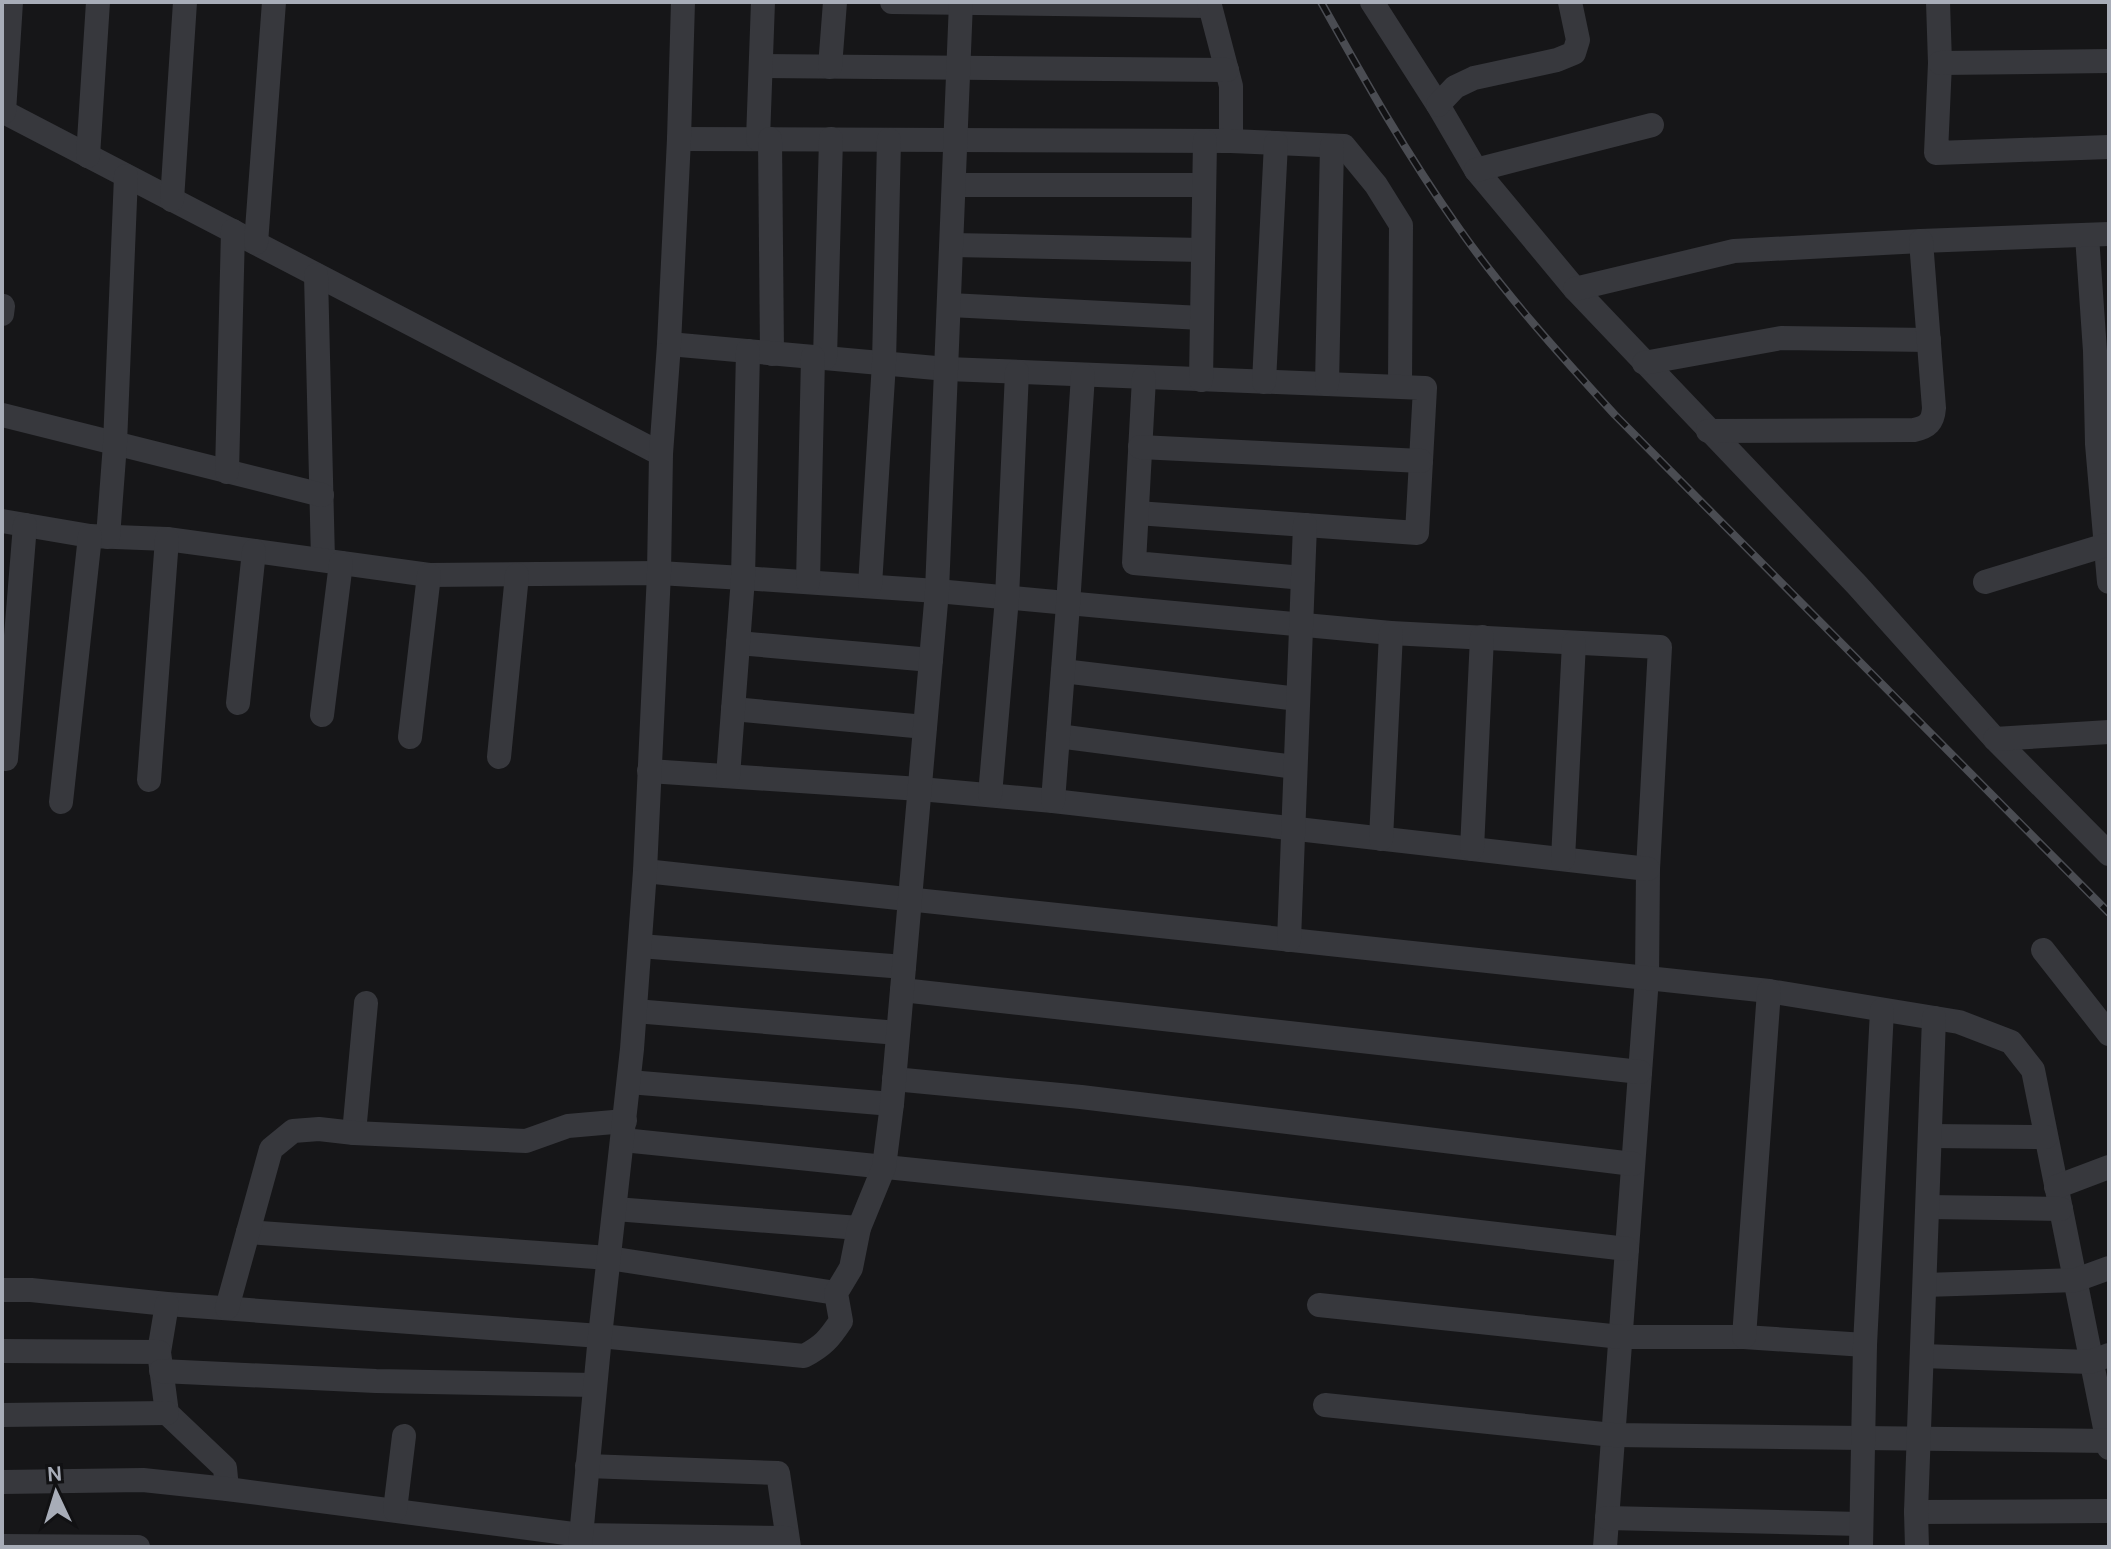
<svg xmlns="http://www.w3.org/2000/svg" width="2111" height="1549" font-family="Karla,sans-serif">
  <style>
    .lines { fill: none; stroke-linecap: round; stroke-linejoin: round }
    .minor { stroke: #37383d; stroke-width: 24 }
    .rail-casing { stroke: #4a4c52; stroke-width: 8 }
    .rail { stroke: #111113; stroke-width: 5; stroke-dasharray: 15; stroke-linecap: butt }
  </style>
  <rect width="100%" height="100%" fill="#161618"/>
  <g class="lines">
    <g class="minor">
      <path d="M892 2 1210 6"/>
      <path d="M1209 2 1231 86V141"/>
      <path d="M1372 2 1438 105 1476 170 1575 289 1857 585 1995 739 2109 854"/>
      <path d="M1938 2 1940 63 1936 153 2109 147"/>
      <path d="M1940 63 2109 61"/>
      <path d="M761 66 1227 70"/>
      <path d="M830 67 835 2"/>
      <path d="M1438 105 1455 87 1474 78 1557 60 1574 53 1578 40 1570 2"/>
      <path d="M2 111 661 454"/>
      <path d="M4 112 11 2"/>
      <path d="M679 139 1231 141 1344 146 1376 185 1401 225 1400 386"/>
      <path d="M758 139 763 2"/>
      <path d="M770 139 772 354"/>
      <path d="M88 156 98 2"/>
      <path d="M1476 170 1652 125"/>
      <path d="M955 185H1204"/>
      <path d="M172 200 185 2"/>
      <path d="M2087 236 2095 351 2097 444 2109 582"/>
      <path d="M256 243 274 2"/>
      <path d="M952 245 1203 250"/>
      <path d="M316 275 323 560"/>
      <path d="M1575 289 1734 251 1921 241 2109 234"/>
      <path d="M950 305 1202 318"/>
      <path d="M2 314 3 306"/>
      <path d="M669 344 947 369 1425 388 1417 533 1137 513"/>
      <path d="M825 358 831 139"/>
      <path d="M1644 363 1781 338 1929 340"/>
      <path d="M1144 378 1134 563 1303 578"/>
      <path d="M1201 380 1205 141"/>
      <path d="M1264 382 1276 143"/>
      <path d="M1327 384 1332 146"/>
      <path d="M2 415 322 495"/>
      <path d="M1708 431 1914 430C1928 427 1933 422 1934 408L1921 241"/>
      <path d="M1140 447 1421 461"/>
      <path d="M227 472 233 231"/>
      <path d="M2 521 90 536 167 539 429 575 659 573 743 578 937 591 1391 633 1660 647 1648 869 1647 978 1605 1547"/>
      <path d="M108 537 115 444 126 176"/>
      <path d="M808 582 813 357"/>
      <path d="M1985 582 2106 545"/>
      <path d="M870 585 884 363 889 140"/>
      <path d="M738 643 931 660"/>
      <path d="M1063 671 1298 699"/>
      <path d="M238 703 254 551"/>
      <path d="M733 709 925 727"/>
      <path d="M322 715 341 563"/>
      <path d="M1058 736 1295 767"/>
      <path d="M410 737 429 575"/>
      <path d="M1995 739 2109 732"/>
      <path d="M499 757 517 575"/>
      <path d="M6 759 25 525"/>
      <path d="M649 771 920 789 1053 801 1648 869"/>
      <path d="M728 776 743 578 748 351"/>
      <path d="M149 780 167 539"/>
      <path d="M990 795 1007 598 1017 372"/>
      <path d="M1053 801 1068 605 1083 375"/>
      <path d="M61 802 90 536"/>
      <path d="M1381 839 1391 633"/>
      <path d="M1472 849 1482 637"/>
      <path d="M1563 859 1574 643"/>
      <path d="M645 871 1769 991 1959 1022 2011 1042 2033 1070 2109 1448"/>
      <path d="M1289 940 1305 525"/>
      <path d="M640 946 904 967"/>
      <path d="M2043 950 2109 1034"/>
      <path d="M902 990 1640 1072"/>
      <path d="M635 1011 898 1033"/>
      <path d="M894 1079 1081 1097 1633 1164"/>
      <path d="M629 1082 892 1104"/>
      <path d="M354 1133 366 1003"/>
      <path d="M1930 1136 2046 1137"/>
      <path d="M623 1140 1187 1198 1627 1249"/>
      <path d="M2056 1187 2109 1167"/>
      <path d="M1928 1207 2061 1209"/>
      <path d="M615 1209 859 1228"/>
      <path d="M248 1232 609 1258 836 1293"/>
      <path d="M1925 1285 2076 1280 2109 1268"/>
      <path d="M2 1290H31L167 1304 600 1336 804 1356C823 1346 829 1339 841 1321L836 1293 851 1268 859 1228 884 1167 892 1104 937 591 961 2"/>
      <path d="M167 1304 159 1352 167 1413 225 1468 227 1489"/>
      <path d="M1319 1305 1621 1337H1744L1865 1345"/>
      <path d="M227 1308 271 1149 293 1131 319 1129 354 1133 526 1141 568 1126 625 1121"/>
      <path d="M1744 1337 1769 991"/>
      <path d="M2 1351 159 1352"/>
      <path d="M1923 1356 2090 1362 2109 1355"/>
      <path d="M161 1371 376 1381 595 1385"/>
      <path d="M1325 1405 1613 1435 2109 1441"/>
      <path d="M2 1415 167 1413"/>
      <path d="M587 1466 778 1473 789 1547"/>
      <path d="M2 1482 143 1480 227 1489 581 1535 787 1538"/>
      <path d="M395 1510 404 1436"/>
      <path d="M1916 1512 2109 1511"/>
      <path d="M1607 1518 1860 1524"/>
      <path d="M2 1546 138 1547"/>
      <path d="M580 1547 600 1336 632 1049 645 871 659 573 661 454 669 344 679 139 683 2"/>
      <path d="M1861 1547 1865 1345 1882 1010"/>
      <path d="M1917 1547 1916 1512 1934 1018"/>
    </g>
    <defs>
      <path id="rail" d="M1321 2C1364 79 1407 155 1458 227 1505 294 1560 355 1615 415L2109 913"/>
    </defs>
    <use href="#rail" class="rail-casing"/>
    <use href="#rail" class="rail"/>
  </g>
  <rect width="2111" height="1549" fill="none" stroke="#a8adb8" stroke-width="8"/>
  <g transform="translate(56 1493) rotate(356)" stroke="#111113" stroke-width="6" paint-order="stroke">
  <path d="M0-6L14 30L0 20L-14 30Z" fill="#a8adb8"/>
  <text y="-12" font-size="22" font-weight="bold" text-anchor="middle" fill="#a8adb8">N</text>
  </g>
</svg>
